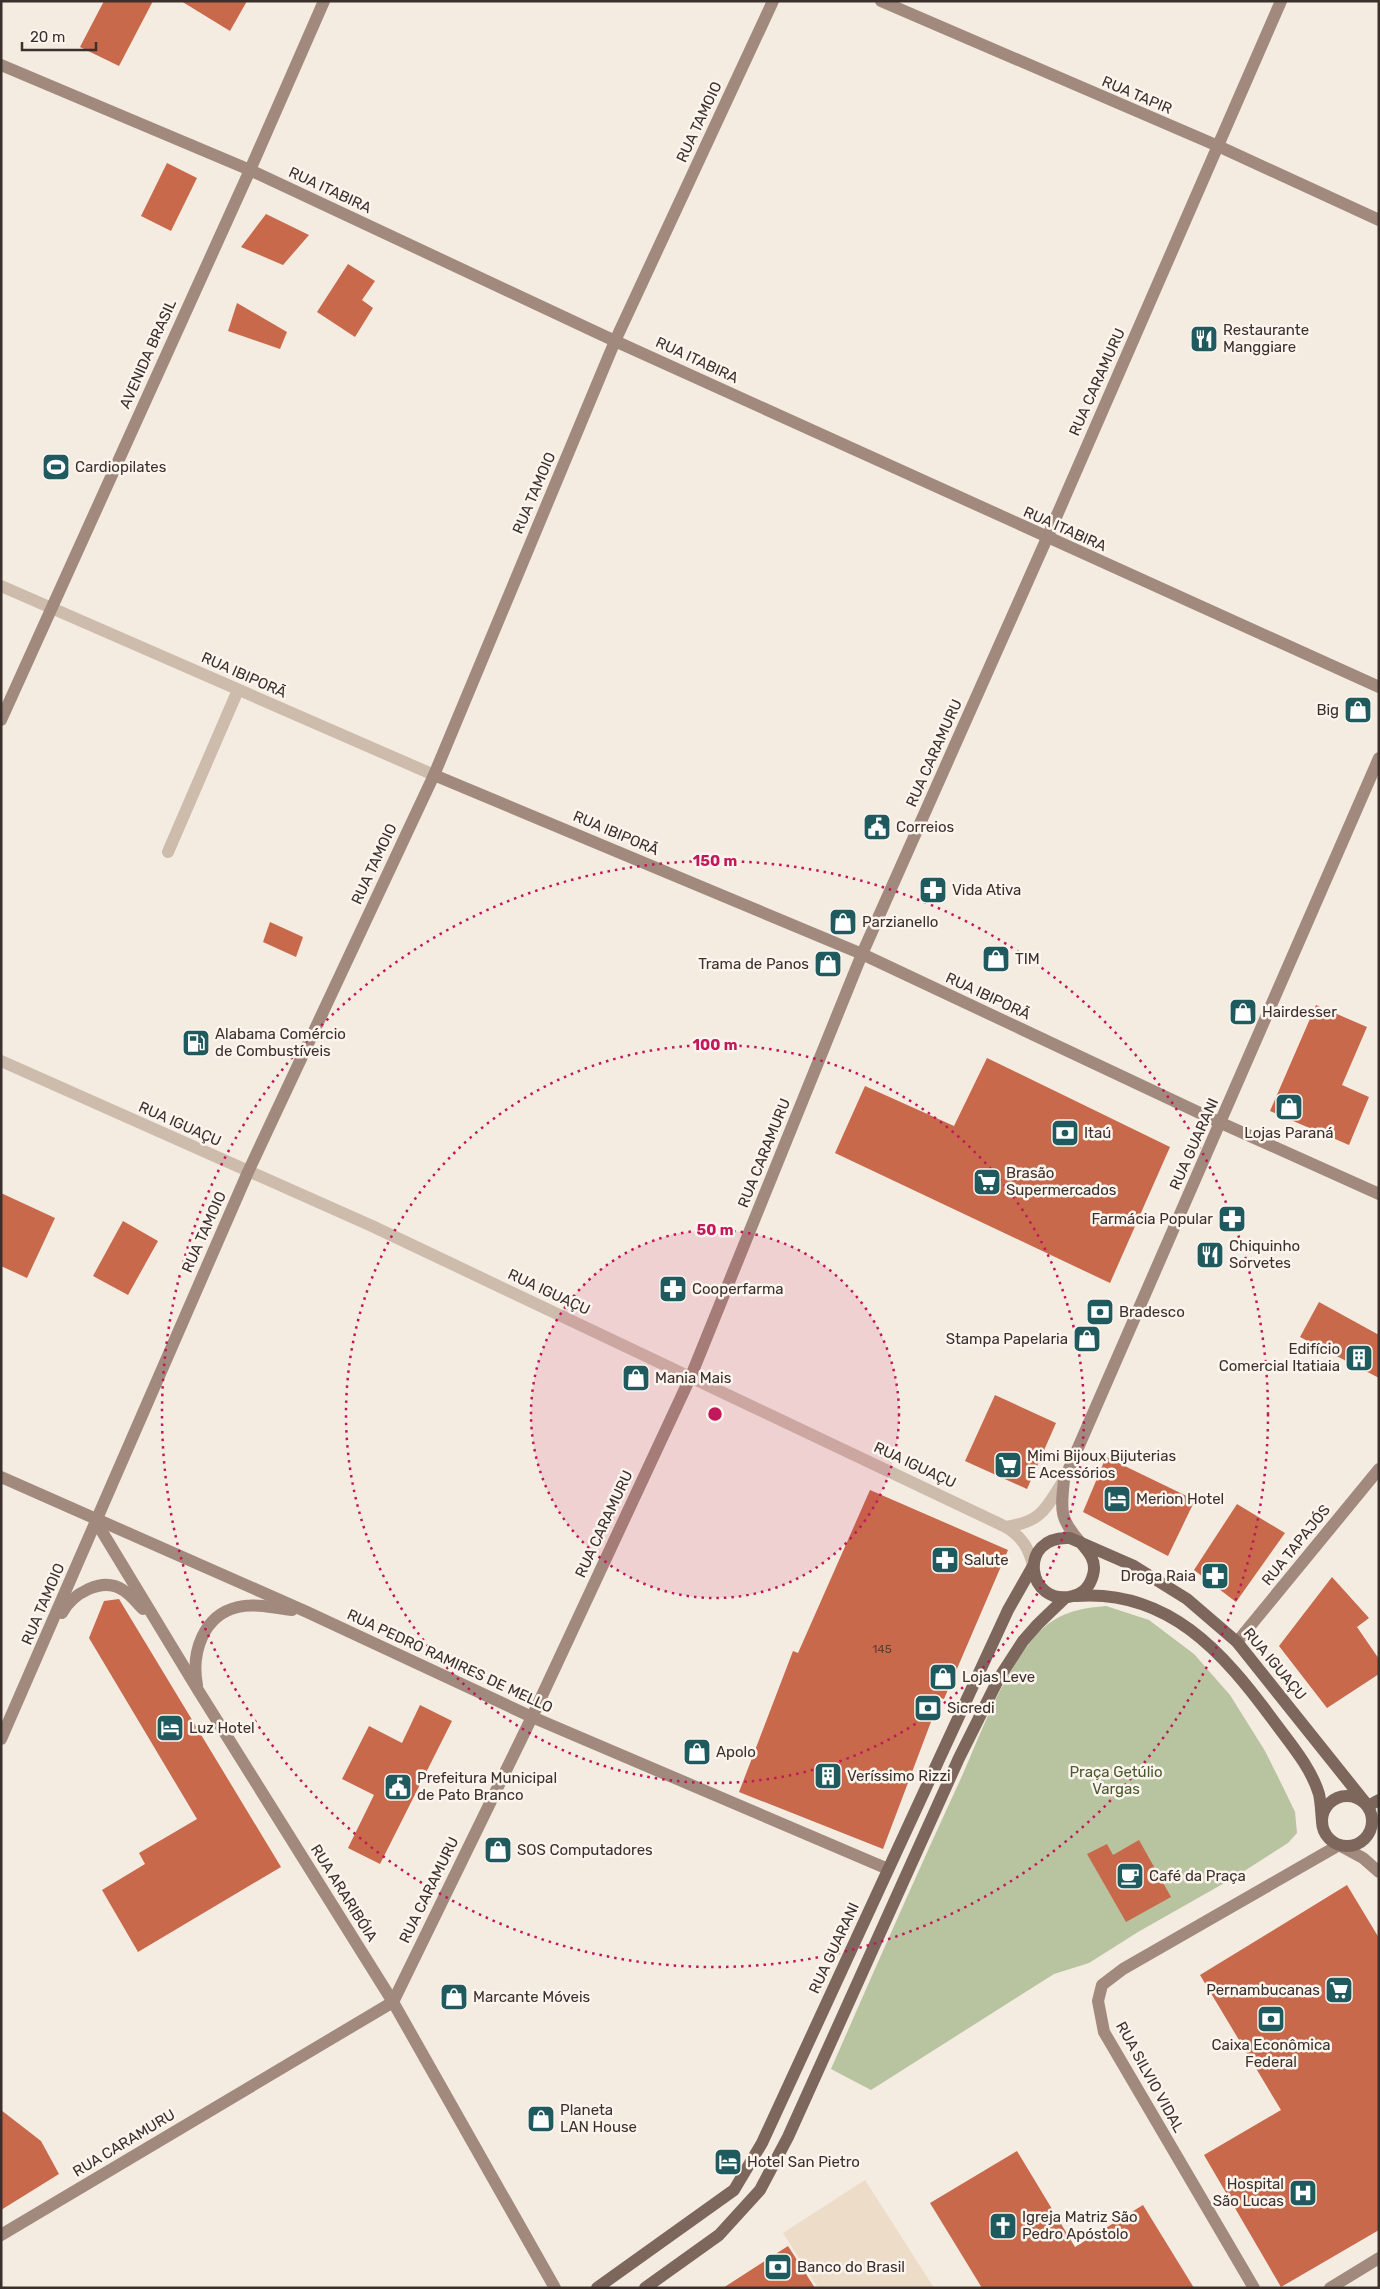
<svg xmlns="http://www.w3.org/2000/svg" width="1380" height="2289" font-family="Rubik,sans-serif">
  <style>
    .green { fill: #b8c4a0 }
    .plaza { fill: #ecdcc8 }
    .building { fill: #c8694b }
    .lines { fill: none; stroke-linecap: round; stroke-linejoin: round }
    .street { stroke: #cdbbac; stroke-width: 12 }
    .secondary { stroke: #a18a7d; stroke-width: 12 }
    .primary { stroke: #7d675c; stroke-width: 12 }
    .ring { fill: none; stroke: #c2185b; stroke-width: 2.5; stroke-dasharray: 2.5 5 }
    .labels { text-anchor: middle; stroke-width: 5; stroke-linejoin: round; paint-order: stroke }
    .number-label { font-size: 12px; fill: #5e3e33 }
    .street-label { font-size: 15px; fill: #3b302b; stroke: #fbf5ee }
    .poi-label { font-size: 15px; fill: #3b302b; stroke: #fbf5ee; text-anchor: start }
    .park-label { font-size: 15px; fill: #4a5a2e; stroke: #fbf5ee }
    .centre { fill: #c2185b; stroke: #fbf5ee; stroke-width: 2.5 }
    .ring-label { font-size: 15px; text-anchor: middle; font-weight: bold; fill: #c2185b; stroke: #fbf5ee; stroke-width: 5; stroke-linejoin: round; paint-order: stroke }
  </style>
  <rect width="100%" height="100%" fill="#f4ebe1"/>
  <path class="green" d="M1106 1606 1149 1620 1194 1654 1230 1695 1265 1751 1283 1787 1295 1812 1297 1833 1288 1843 1235 1877 1138 1932 1089 1963 1054 1974 871 2090 831 2069C874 1971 917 1873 962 1776 982 1730 1004 1670 1038 1633 1057 1613 1080 1608 1106 1606Z"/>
  <path class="plaza" d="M865 2180 934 2288H818L783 2233Z"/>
  <g class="building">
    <path d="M104 1H153L119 66 80 47Z"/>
    <path d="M181 1H247L230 31Z"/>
    <path d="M167 163 197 178 171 231 141 216Z"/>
    <path d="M266 214 309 235 283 265 241 247Z"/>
    <path d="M348 264 375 281 362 300 373 308 355 337 317 312Z"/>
    <path d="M237 303 287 332 280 349 228 331Z"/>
    <path d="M270 922 303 937 296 957 263 942Z"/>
    <path d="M1316 1005 1367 1027 1342 1085 1369 1097 1349 1145 1270 1111Z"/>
    <path d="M987 1058 1170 1147 1110 1283 835 1153 865 1086 954 1126Z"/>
    <path d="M1 1193 55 1218 27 1278 1 1266Z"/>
    <path d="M123 1221 158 1241 128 1295 93 1276Z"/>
    <path d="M1319 1302 1379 1335V1378L1300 1337Z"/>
    <path d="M995 1395 1056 1423 1027 1489 965 1461Z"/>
    <path d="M1106 1457 1195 1500 1168 1556 1083 1512Z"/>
    <path d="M870 1490 1008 1550 944 1699 940 1698 883 1849 739 1792 793 1651 798 1653Z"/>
    <path d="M1237 1504 1285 1533 1236 1602 1194 1570Z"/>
    <path d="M1332 1577 1369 1618 1357 1627 1379 1659V1674L1327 1708 1279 1646Z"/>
    <path d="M119 1599 281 1867 138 1952 102 1890 145 1864 139 1853 197 1819 89 1638 104 1601Z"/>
    <path d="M420 1705 452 1721 380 1864 348 1848 374 1795 342 1779 369 1726 402 1743Z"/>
    <path d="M1139 1840 1171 1897 1126 1922 1087 1854 1107 1844 1113 1855Z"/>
    <path d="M1347 1885 1379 1938V2230L1281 2287 1204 2155 1281 2110 1200 1975Z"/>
    <path d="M1 2110 41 2141 59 2174 1 2210Z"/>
    <path d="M1017 2151 1075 2247 1143 2205 1194 2288H982L930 2203Z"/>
    <path d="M788 2246 815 2288H723Z"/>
  </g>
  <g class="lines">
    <g class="street">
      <path d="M1 586 434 775"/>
      <path d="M168 852 238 690"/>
      <path d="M1 1061 372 1226 1006 1527C1043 1521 1045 1509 1064 1480"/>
      <path d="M1006 1527C1022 1537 1029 1548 1033 1566"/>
    </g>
    <g class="secondary">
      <path d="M881 1 1218 146 1379 220"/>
      <path d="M1 65 250 170 615 341 1379 687"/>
      <path d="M1 720 250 170 324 1"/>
      <path d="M434 775 862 954 1221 1123 1379 1194"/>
      <path d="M1 1477 307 1612 532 1717 888 1869"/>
      <path d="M95 1520 198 1690 393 2002 555 2288"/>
      <path d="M1080 1542C1059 1518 1061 1510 1064 1480L1379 758"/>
      <path d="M62 1613C72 1594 102 1576 123 1590 131 1595 137 1603 143 1609"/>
      <path d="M1237 1642 1379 1469"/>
      <path d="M197 1685C191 1653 203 1615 238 1607 254 1603 276 1608 292 1610"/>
      <path d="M1 1739 248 1172 434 775 615 341 773 1"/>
      <path d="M1 2235 393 2002 532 1717 691 1376 862 954 1047 538 1281 1"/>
      <path d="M1254 2288 1104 2032 1098 2001 1102 1985 1123 1969 1339 1845 1363 1858 1379 1872"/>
      <path d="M1330 2288 1379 2258"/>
    </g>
    <g class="primary">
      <path d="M1080 1542C1089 1552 1097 1561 1093 1575 1090 1586 1083 1594 1073 1596 1027 1608 1016 1535 1070 1538L1134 1566 1187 1599 1237 1642 1368 1806 1379 1800"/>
      <path d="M1076 1596C1168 1589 1223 1652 1273 1720 1289 1742 1311 1767 1319 1794 1321 1803 1321 1812 1322 1821"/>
      <circle cx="1347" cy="1821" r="25"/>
      <path d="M597 2288 734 2190 762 2143 1008 1610 1033 1566"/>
      <path d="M645 2288 719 2235 760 2190 788 2137 959 1758 999 1678 1023 1641 1038 1624 1065 1598"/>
    </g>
  </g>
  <circle cx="715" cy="1414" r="184" fill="#c2185b" fill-opacity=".12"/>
  <g class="ring">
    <circle cx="715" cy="1414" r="184"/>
    <circle cx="715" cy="1414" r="369"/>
    <circle cx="715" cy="1414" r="553"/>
  </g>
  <defs>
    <symbol id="restaurant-square" viewBox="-11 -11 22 22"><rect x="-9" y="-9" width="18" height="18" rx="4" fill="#1f5a5e" stroke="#fbf5ee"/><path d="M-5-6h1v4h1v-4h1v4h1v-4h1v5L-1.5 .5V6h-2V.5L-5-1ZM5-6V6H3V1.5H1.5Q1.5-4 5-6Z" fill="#fff"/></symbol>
    <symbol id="stadium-square" viewBox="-11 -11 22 22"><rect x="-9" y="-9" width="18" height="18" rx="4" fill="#1f5a5e" stroke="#fbf5ee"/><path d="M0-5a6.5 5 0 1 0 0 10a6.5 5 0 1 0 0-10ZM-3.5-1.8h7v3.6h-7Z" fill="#fff"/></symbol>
    <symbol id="shop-square" viewBox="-11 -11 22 22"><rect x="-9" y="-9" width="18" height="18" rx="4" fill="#1f5a5e" stroke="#fbf5ee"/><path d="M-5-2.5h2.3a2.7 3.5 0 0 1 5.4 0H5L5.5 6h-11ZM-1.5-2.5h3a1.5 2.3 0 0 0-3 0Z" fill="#fff"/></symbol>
    <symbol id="civic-square" viewBox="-11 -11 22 22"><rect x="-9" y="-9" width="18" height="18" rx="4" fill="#1f5a5e" stroke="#fbf5ee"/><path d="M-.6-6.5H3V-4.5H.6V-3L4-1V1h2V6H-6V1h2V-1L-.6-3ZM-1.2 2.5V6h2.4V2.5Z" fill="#fff"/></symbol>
    <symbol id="pharmacy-square" viewBox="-11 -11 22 22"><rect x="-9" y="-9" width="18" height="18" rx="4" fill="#1f5a5e" stroke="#fbf5ee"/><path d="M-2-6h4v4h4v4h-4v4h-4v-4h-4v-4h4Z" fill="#fff"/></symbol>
    <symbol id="fuel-square" viewBox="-11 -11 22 22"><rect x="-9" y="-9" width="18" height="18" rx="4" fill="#1f5a5e" stroke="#fbf5ee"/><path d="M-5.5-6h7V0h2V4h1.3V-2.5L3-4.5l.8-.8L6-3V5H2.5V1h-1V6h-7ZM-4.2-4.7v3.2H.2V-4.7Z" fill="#fff"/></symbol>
    <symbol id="bank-square" viewBox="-11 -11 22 22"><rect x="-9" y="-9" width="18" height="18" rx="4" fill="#1f5a5e" stroke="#fbf5ee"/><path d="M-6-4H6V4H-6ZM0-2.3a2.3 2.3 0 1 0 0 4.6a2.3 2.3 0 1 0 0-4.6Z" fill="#fff"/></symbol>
    <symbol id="supermarket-square" viewBox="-11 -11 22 22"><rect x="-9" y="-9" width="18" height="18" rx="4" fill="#1f5a5e" stroke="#fbf5ee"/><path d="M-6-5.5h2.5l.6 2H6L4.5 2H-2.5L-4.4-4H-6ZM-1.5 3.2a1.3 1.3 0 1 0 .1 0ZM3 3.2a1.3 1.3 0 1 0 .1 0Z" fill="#fff"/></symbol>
    <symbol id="building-square" viewBox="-11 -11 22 22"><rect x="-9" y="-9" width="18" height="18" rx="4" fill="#1f5a5e" stroke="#fbf5ee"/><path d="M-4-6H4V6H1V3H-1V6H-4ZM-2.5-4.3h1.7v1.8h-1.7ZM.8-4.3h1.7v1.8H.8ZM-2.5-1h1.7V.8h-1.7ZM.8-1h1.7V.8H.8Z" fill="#fff"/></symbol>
    <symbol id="hotel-square" viewBox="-11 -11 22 22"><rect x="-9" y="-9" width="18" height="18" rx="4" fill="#1f5a5e" stroke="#fbf5ee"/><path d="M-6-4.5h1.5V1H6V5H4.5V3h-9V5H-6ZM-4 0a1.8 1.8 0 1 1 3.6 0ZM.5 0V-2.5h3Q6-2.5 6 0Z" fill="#fff"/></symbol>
    <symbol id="cafe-square" viewBox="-11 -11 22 22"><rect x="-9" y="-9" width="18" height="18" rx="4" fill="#1f5a5e" stroke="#fbf5ee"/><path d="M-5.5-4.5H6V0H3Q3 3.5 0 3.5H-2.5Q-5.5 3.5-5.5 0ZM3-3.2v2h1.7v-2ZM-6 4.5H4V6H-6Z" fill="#fff"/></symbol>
    <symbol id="hospital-square" viewBox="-11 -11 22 22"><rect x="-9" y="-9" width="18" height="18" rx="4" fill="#1f5a5e" stroke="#fbf5ee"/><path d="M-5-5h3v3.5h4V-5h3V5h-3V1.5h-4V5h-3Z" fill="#fff"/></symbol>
    <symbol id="church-square" viewBox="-11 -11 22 22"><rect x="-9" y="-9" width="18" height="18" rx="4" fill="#1f5a5e" stroke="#fbf5ee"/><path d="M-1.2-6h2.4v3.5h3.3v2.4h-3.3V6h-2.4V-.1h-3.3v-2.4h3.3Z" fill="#fff"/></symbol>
  </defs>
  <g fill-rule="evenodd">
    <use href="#restaurant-square" x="1188" y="323" width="32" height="32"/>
    <use href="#stadium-square" x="40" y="451" width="32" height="32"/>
    <use href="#shop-square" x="1342" y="694" width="32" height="32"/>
    <use href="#civic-square" x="861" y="811" width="32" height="32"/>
    <use href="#pharmacy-square" x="917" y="874" width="32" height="32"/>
    <use href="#shop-square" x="827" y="906" width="32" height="32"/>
    <use href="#shop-square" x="980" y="943" width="32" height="32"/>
    <use href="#shop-square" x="812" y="948" width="32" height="32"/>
    <use href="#shop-square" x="1227" y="996" width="32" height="32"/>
    <use href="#fuel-square" x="180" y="1027" width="32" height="32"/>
    <use href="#shop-square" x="1273" y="1091" width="32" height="32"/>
    <use href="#bank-square" x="1049" y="1117" width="32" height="32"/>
    <use href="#supermarket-square" x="971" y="1166" width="32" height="32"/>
    <use href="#pharmacy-square" x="1216" y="1203" width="32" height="32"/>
    <use href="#restaurant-square" x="1194" y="1239" width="32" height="32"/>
    <use href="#pharmacy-square" x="657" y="1273" width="32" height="32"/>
    <use href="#bank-square" x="1084" y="1296" width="32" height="32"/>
    <use href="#shop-square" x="1071" y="1323" width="32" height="32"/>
    <use href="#building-square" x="1343" y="1342" width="32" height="32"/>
    <use href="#shop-square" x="620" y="1362" width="32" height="32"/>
    <use href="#supermarket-square" x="992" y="1449" width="32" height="32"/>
    <use href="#hotel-square" x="1101" y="1483" width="32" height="32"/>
    <use href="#pharmacy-square" x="929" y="1544" width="32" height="32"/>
    <use href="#pharmacy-square" x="1199" y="1560" width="32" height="32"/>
    <use href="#shop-square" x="927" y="1661" width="32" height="32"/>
    <use href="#bank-square" x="912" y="1692" width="32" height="32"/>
    <use href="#hotel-square" x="154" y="1712" width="32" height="32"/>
    <use href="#shop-square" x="681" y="1736" width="32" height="32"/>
    <use href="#building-square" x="812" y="1760" width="32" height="32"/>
    <use href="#civic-square" x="382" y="1771" width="32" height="32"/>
    <use href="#shop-square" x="482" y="1834" width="32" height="32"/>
    <use href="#cafe-square" x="1114" y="1860" width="32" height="32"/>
    <use href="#supermarket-square" x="1323" y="1974" width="32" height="32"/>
    <use href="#shop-square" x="438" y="1981" width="32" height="32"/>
    <use href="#bank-square" x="1255" y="2003" width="32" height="32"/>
    <use href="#shop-square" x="525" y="2103" width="32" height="32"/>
    <use href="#hotel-square" x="712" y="2146" width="32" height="32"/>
    <use href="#hospital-square" x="1287" y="2177" width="32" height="32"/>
    <use href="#church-square" x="987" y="2210" width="32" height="32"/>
    <use href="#bank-square" x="762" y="2251" width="32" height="32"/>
  </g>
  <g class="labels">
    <g class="number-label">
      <text x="882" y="1653">145</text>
    </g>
    <g class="street-label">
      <text transform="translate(1137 95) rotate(23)" y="5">RUA TAPIR</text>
      <text transform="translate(699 122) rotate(-65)" y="5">RUA TAMOIO</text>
      <text transform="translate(330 190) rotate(25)" y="5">RUA ITABIRA</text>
      <text transform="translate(148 354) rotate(-66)" y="5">AVENIDA BRASIL</text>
      <text transform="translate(697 360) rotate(25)" y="5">RUA ITABIRA</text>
      <text transform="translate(1097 382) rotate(-66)" y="5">RUA CARAMURU</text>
      <text transform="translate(534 493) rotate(-67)" y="5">RUA TAMOIO</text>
      <text transform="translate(1065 529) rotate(24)" y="5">RUA ITABIRA</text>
      <text transform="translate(244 675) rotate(24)" y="5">RUA IBIPORÃ</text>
      <text transform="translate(934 753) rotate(-66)" y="5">RUA CARAMURU</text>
      <text transform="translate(616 833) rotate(23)" y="5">RUA IBIPORÃ</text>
      <text transform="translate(374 864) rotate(-65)" y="5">RUA TAMOIO</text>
      <text transform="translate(988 996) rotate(25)" y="5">RUA IBIPORÃ</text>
      <text transform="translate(180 1124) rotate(24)" y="5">RUA IGUAÇU</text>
      <text transform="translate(1194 1144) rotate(-66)" y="5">RUA GUARANI</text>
      <text transform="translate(764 1153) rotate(-68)" y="5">RUA CARAMURU</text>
      <text transform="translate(204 1232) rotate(-66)" y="5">RUA TAMOIO</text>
      <text transform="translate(549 1292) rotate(25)" y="5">RUA IGUAÇU</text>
      <text transform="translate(915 1465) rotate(25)" y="5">RUA IGUAÇU</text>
      <text transform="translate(604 1524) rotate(-65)" y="5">RUA CARAMURU</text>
      <text transform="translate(1296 1545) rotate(-51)" y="5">RUA TAPAJÓS</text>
      <text transform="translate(43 1604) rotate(-67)" y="5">RUA TAMOIO</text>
      <text transform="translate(450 1661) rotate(25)" y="5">RUA PEDRO RAMIRES DE MELLO</text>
      <text transform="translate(1275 1664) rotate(50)" y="5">RUA IGUAÇU</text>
      <text transform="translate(429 1890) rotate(-64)" y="5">RUA CARAMURU</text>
      <text transform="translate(344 1893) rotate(58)" y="5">RUA ARARIBÓIA</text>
      <text transform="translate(834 1948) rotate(-65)" y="5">RUA GUARANI</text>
      <text transform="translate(1150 2077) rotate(61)" y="5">RUA SILVIO VIDAL</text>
      <text transform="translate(124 2143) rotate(-31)" y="5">RUA CARAMURU</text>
    </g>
    <g class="poi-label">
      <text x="1223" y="335">Restaurante<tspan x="1223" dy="17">Manggiare</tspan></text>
      <text x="75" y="472">Cardiopilates</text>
      <text x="1339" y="715" text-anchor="end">Big</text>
      <text x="896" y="832">Correios</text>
      <text x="952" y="895">Vida Ativa</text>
      <text x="862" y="927">Parzianello</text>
      <text x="1015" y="964">TIM</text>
      <text x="809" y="969" text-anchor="end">Trama de Panos</text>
      <text x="1262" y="1017">Hairdesser</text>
      <text x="215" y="1039">Alabama Comércio<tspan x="215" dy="17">de Combustíveis</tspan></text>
      <text x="1084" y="1138">Itaú</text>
      <text x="1289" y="1138" text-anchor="middle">Lojas Paraná</text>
      <text x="1006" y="1178">Brasão<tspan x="1006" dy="17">Supermercados</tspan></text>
      <text x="1213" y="1224" text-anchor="end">Farmácia Popular</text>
      <text x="1229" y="1251">Chiquinho<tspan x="1229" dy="17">Sorvetes</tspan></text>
      <text x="692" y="1294">Cooperfarma</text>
      <text x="1119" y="1317">Bradesco</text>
      <text x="1068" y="1344" text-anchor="end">Stampa Papelaria</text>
      <text x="1340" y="1354" text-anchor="end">Edifício<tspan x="1340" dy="17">Comercial Itatiaia</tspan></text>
      <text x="655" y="1383">Mania Mais</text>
      <text x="1027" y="1461">Mimi Bijoux Bijuterias<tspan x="1027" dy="17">E Acessórios</tspan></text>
      <text x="1136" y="1504">Merion Hotel</text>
      <text x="964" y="1565">Salute</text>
      <text x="1196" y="1581" text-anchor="end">Droga Raia</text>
      <text x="962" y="1682">Lojas Leve</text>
      <text x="947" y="1713">Sicredi</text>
      <text x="189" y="1733">Luz Hotel</text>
      <text x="716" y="1757">Apolo</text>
      <text x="847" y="1781">Veríssimo Rizzi</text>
      <text x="417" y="1783">Prefeitura Municipal<tspan x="417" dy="17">de Pato Branco</tspan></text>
      <text x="517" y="1855">SOS Computadores</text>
      <text x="1149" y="1881">Café da Praça</text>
      <text x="1320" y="1995" text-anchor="end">Pernambucanas</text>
      <text x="473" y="2002">Marcante Móveis</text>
      <text x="1271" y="2050" text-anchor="middle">Caixa Econômica<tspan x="1271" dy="17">Federal</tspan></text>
      <text x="560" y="2115">Planeta<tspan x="560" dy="17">LAN House</tspan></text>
      <text x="747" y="2167">Hotel San Pietro</text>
      <text x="1284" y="2189" text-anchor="end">Hospital<tspan x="1284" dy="17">São Lucas</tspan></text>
      <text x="1022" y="2222">Igreja Matriz São<tspan x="1022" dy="17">Pedro Apóstolo</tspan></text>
      <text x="797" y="2272">Banco do Brasil</text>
    </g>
    <g class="park-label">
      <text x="1116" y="1777">Praça Getúlio<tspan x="1116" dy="17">Vargas</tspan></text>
    </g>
  </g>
  <circle cx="715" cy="1414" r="8" class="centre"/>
  <g class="ring-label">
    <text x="715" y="866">150 m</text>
    <text x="715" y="1050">100 m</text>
    <text x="715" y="1235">50 m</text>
  </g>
  <rect width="1380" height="2289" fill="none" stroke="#3b302b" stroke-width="5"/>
  <path d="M22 42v8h74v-8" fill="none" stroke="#3b302b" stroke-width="2.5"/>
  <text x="30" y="42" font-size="15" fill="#3b302b" stroke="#fbf5ee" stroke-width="4" paint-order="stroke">20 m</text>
</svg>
